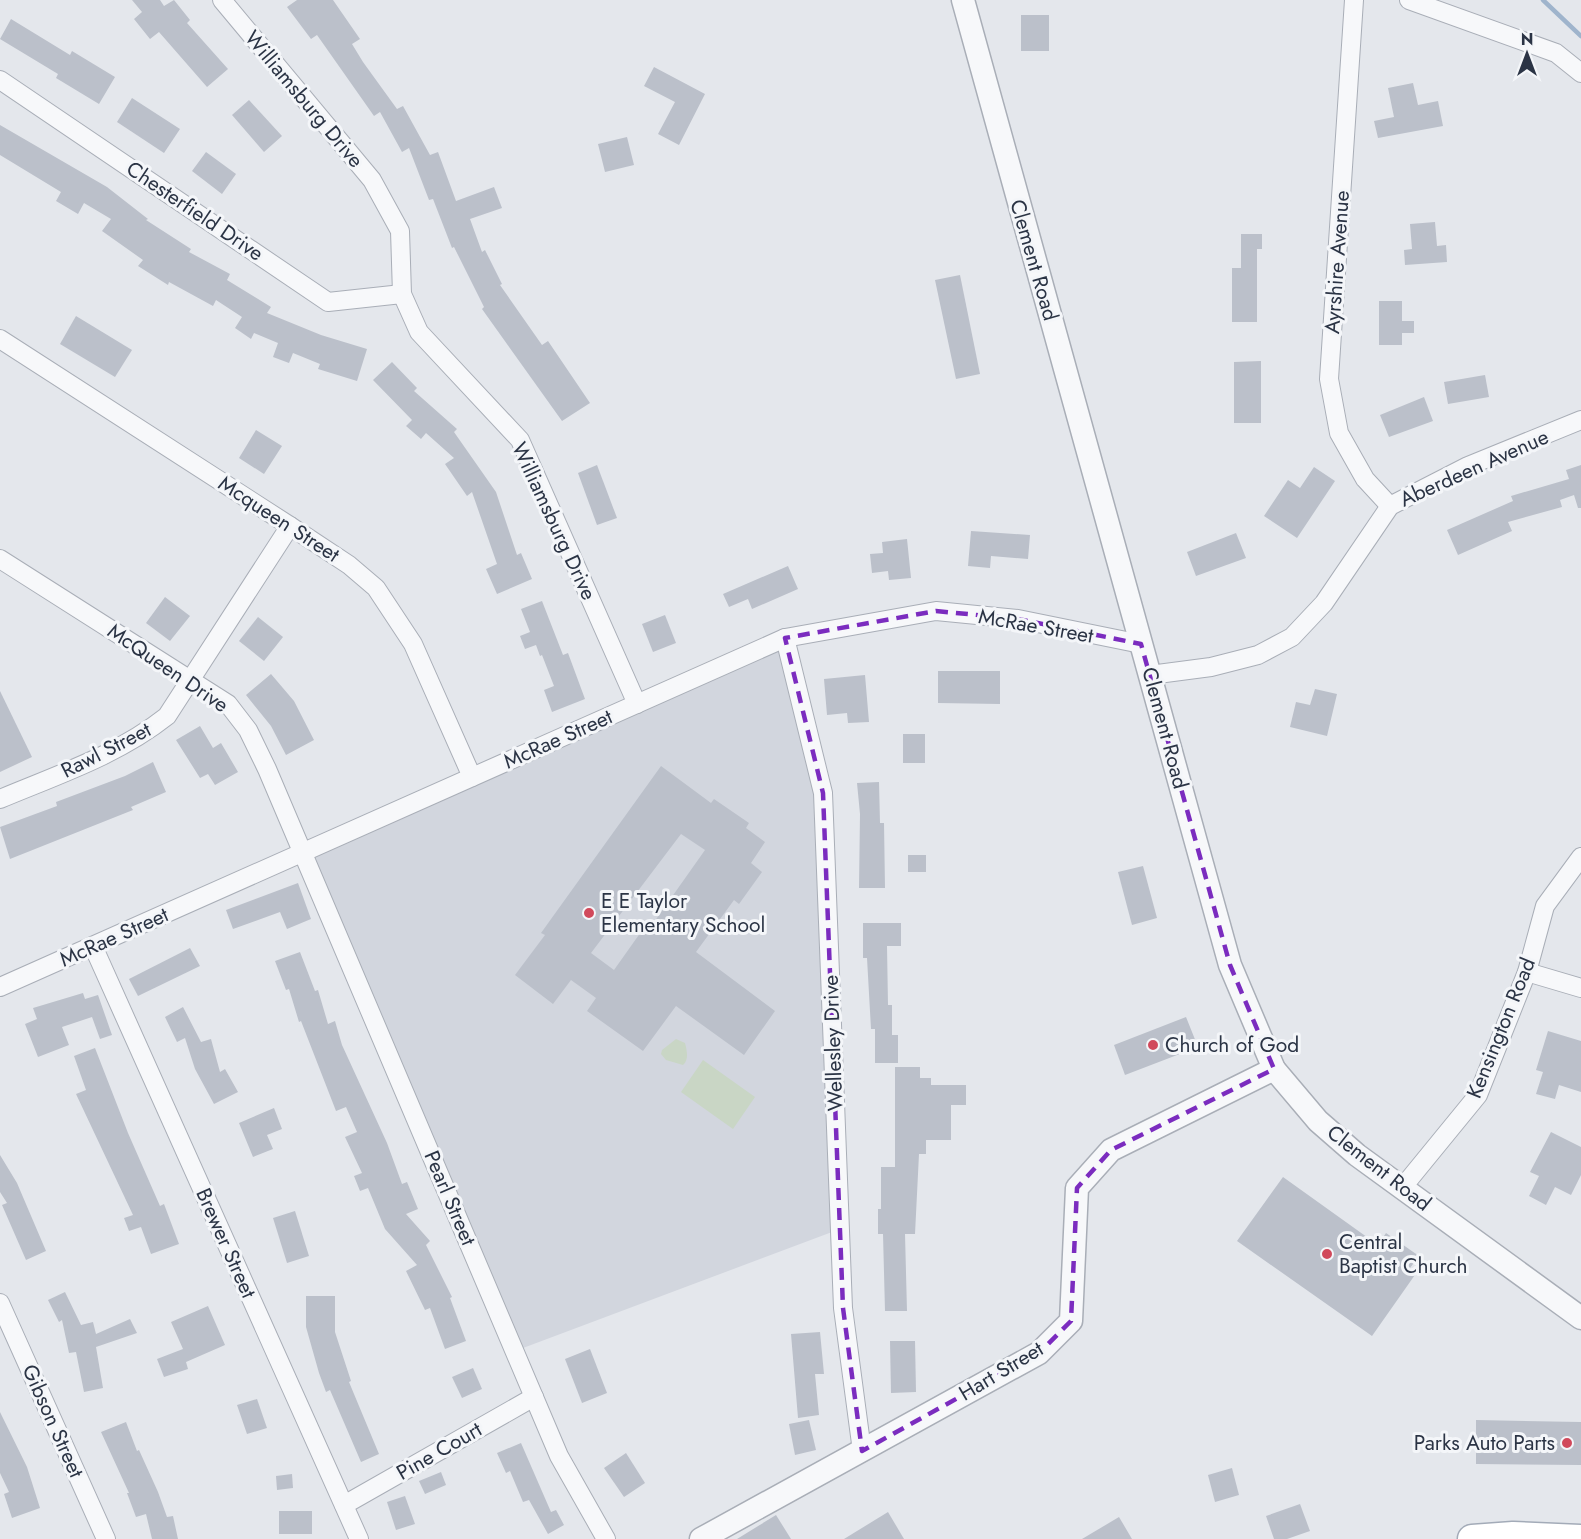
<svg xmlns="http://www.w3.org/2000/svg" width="1581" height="1539" font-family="Jost,sans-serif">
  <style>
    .built { fill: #d2d6de }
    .green { fill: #c9d6c5 }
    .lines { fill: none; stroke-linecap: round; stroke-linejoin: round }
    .stream { stroke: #9fb4cc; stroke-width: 4.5 }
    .building { fill: #bbc0ca; fill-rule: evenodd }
    .minor-casing { stroke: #a9aeb7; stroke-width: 20 }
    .tertiary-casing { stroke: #a9aeb7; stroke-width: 25 }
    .primary-casing { stroke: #a3abb8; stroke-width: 31 }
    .minor { stroke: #f7f8fa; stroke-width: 18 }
    .tertiary { stroke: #f7f8fa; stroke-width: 22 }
    .primary { stroke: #fff; stroke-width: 28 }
    .marked { fill: none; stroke: #7b2cbf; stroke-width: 4.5; stroke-dasharray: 12 8; stroke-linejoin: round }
    .poi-dot { fill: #d1495b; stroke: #f4f6f9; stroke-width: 2 }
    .labels { text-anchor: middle; stroke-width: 6; stroke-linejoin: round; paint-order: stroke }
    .street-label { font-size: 21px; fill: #2b3445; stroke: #f4f6f9 }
    .poi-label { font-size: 21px; fill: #2b3445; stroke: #f4f6f9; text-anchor: start }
  </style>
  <rect width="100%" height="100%" fill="#e4e7ec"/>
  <path class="built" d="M785 638 823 793 840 1229 515 1351 303 853Z"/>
  <g class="green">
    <path d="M676 1039 685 1043C687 1051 689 1060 683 1065L666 1060 661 1054 662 1050Z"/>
    <path d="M703 1060 755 1097 733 1129 681 1092Z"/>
  </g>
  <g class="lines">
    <path class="stream" d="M1543 0 1581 36"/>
  </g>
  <g class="building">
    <path d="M132 0H160L164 6 174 0 190 20 187 23 228 69 207 87 159 32 150 39 134 19 142 12Z"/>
    <path d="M297 0H333L360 39 352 44 363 62 397 109 403 106 430 155 438 152 456 201 494 187 502 208 470 219 482 252 485 250 502 284 500 285 542 345 548 341 590 403 562 421 482 309 484 307 454 247 452 248 433 199 429 200 409 148 402 152 380 112 374 116 317 35 311 39 287 7Z"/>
    <rect x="1021" y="15" width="28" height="36"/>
    <path d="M11 19 70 55 72 51 115 77 99 104 56 78 58 74 0 39Z"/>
    <path d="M654 67 705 94 679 145 658 134 675 102 644 86Z"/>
    <path d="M1413 83 1418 105 1438 101 1443 126 1378 138 1374 121 1394 117 1388 88Z"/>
    <path d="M132 98 180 129 164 153 117 122Z"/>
    <path d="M249 100 282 136 264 152 232 115Z"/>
    <path d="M0 125 107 187 148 219 146 220 191 249 189 252 230 274 227 280 271 307 267 313 321 335 367 349 357 381 318 369 320 364 293 353 289 363 273 357 278 343 254 333 251 339 235 328 242 317 216 300 213 306 169 282 168 285 138 266 143 260 102 231 111 219 84 203 78 214 56 201 61 192 0 155Z"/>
    <path d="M627 137 634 165 605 172 598 144Z"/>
    <path d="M206 152 236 174 222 194 192 171Z"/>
    <path d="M1435 222 1437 246 1446 245 1447 262 1405 265 1404 250 1412 249 1410 224Z"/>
    <path d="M1241 234H1262V249H1257V322H1232V268H1241Z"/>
    <path d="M960 275 980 374 956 379 935 280Z"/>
    <path d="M1379 301H1402V321H1414V333H1402V345H1379Z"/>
    <path d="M76 316 132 350 115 377 60 344Z"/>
    <path d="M1261 361V423H1234V362Z"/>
    <path d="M392 362 417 388 414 391 457 429 454 432 496 492 517 555 521 553 532 579 497 594 486 569 497 564 472 492 467 496 445 464 454 458 426 433 421 439 406 426 412 420 373 380Z"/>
    <path d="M1485 375 1489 397 1448 404 1444 382Z"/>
    <path d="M1424 397 1433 421 1389 437 1380 415Z"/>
    <path d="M256 430 282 446 264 474 239 458Z"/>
    <path d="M597 465 617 518 597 525 578 473Z"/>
    <path d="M1581 465V508H1578L1574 495 1560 500 1562 507 1508 522 1512 531 1458 555 1447 530 1513 501 1511 496 1569 479 1566 470Z"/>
    <path d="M1314 467 1335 481 1297 538 1264 516 1288 480 1300 488Z"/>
    <path d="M971 531 1030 535 1028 559 991 556 990 568 968 566Z"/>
    <path d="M1236 533 1246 558 1196 576 1187 552Z"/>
    <path d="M907 539 911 578 889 580 888 571 872 573 870 554 883 553 882 542Z"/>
    <path d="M788 566 798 589 752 609 748 599 729 607 723 594Z"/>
    <path d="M165 597 190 616 170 641 146 623Z"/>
    <path d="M542 601 563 655 568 653 585 699 552 712 544 690 554 686 542 655 540 656 536 645 525 649 520 636 530 632 521 609Z"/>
    <path d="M665 615 676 643 653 652 642 624Z"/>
    <path d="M258 617 283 637 264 661 239 641Z"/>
    <path d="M938 671H1000V704L938 703Z"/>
    <path d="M271 674 294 701 314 740 286 755 271 726 246 695Z"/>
    <path d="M865 675 869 722 848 723 847 713 827 715 824 679Z"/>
    <path d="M1315 689 1337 694 1327 736 1290 727 1296 702 1310 705Z"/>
    <path d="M0 691 32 757 0 772Z"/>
    <path d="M200 726 213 748 221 743 238 772 215 785 208 774 200 778 176 740Z"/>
    <rect x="903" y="734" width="22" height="29"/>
    <path d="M153 762 166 792 131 807 133 810 10 859 0 827 57 806 56 802 125 776Z"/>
    <path d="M661 766 711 803 714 799 749 823 746 828 765 842 751 863 762 872 739 904 734 900 696 952 775 1011 744 1055 676 1006 643 1051 587 1011 596 998 571 980 553 1004 515 975 545 935 541 933ZM681 834 705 850 652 925 648 922 614 970 591 953Z"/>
    <path d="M879 782 880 823H884L885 888H859L860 814 857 783Z"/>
    <rect x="908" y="855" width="18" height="17"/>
    <path d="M1143 866 1157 918 1132 925 1118 872Z"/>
    <path d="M298 883 311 919 287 929 280 912 233 929 226 910Z"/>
    <path d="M863 923H901V946H887L888 1005H892V1035H898V1063H875V1029H871L867 958H863Z"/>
    <path d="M190 948 200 966 138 996 129 979Z"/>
    <path d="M300 952 315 991 318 990 328 1024 335 1021 342 1045 387 1143 402 1184 407 1182 418 1209 406 1214 430 1241 426 1245 452 1297 450 1298 466 1341 445 1349 430 1308 425 1310 406 1271 417 1265 385 1229 368 1188 360 1191 354 1176 362 1173 345 1137 357 1132 346 1107 336 1111 301 1021 299 1022 289 989 286 990 275 961Z"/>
    <path d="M83 993 85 999 98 995 112 1035 100 1039 92 1017 62 1027 69 1045 38 1057 25 1024 37 1019 33 1008Z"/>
    <path d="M183 1007 201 1042 211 1039 220 1072 225 1069 238 1092 214 1104 195 1069 185 1038 177 1042 165 1017Z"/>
    <path d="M1186 1017 1198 1047 1125 1075 1114 1045Z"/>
    <path d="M1548 1031 1581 1041V1092L1559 1085 1555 1099 1536 1094 1543 1072 1536 1070Z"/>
    <path d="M95 1048 128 1133 160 1206 164 1204 179 1244 151 1254 141 1227 129 1231 124 1218 133 1215 76 1094 86 1090 74 1056Z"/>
    <path d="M895 1067H920V1078H931V1085H966V1105H951V1140H926V1154H919L915 1234H905L907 1311H885L883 1234H878V1209H881V1167H895Z"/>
    <path d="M274 1108 282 1129 267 1135 273 1149 253 1157 239 1123Z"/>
    <path d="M1551 1132 1581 1147V1175L1571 1195 1555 1187 1546 1205 1529 1196 1539 1176 1530 1172Z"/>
    <path d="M0 1155 17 1183 46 1251 26 1260 2 1205 7 1203 0 1192Z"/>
    <path d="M1283 1177 1378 1245 1386 1233 1419 1256 1410 1268 1417 1272 1372 1336 1237 1241Z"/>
    <path d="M295 1211 309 1256 287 1263 273 1218Z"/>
    <path d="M65 1292 81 1325 93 1322 96 1334 130 1319 137 1333 96 1347 103 1388 84 1392 76 1352 69 1353 62 1320 59 1322 48 1300Z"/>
    <path d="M306 1296H335V1332L351 1381 349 1382 379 1454 361 1462 330 1390 326 1392 319 1373 306 1327Z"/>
    <path d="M208 1306 225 1345 186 1362 188 1369 164 1377 157 1359 183 1349 171 1322Z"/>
    <path d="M820 1332 824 1374H815L819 1415 798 1418 791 1334Z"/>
    <path d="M890 1341H915L916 1392 891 1393Z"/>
    <path d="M590 1349 607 1393 582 1403 565 1359Z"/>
    <path d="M473 1368 482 1389 462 1398 452 1377Z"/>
    <path d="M257 1399 267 1428 247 1434 237 1405Z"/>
    <path d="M0 1412 27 1467 40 1508 12 1518 4 1494 9 1492 0 1473Z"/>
    <path d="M809 1420 816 1450 795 1455 789 1424Z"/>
    <path d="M1476 1420 1581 1422V1465L1476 1464Z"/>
    <path d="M126 1422 137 1451 139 1450 158 1492 167 1517 173 1516 178 1539H152L146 1514 136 1517 127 1493H129L101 1432Z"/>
    <path d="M521 1443 551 1512 556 1510 564 1525 548 1534 529 1500 523 1502 510 1471 506 1473 497 1453Z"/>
    <path d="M626 1453 645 1483 624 1497 604 1468Z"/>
    <path d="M1232 1468 1239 1495 1215 1502 1208 1475Z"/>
    <path d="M441 1472 446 1485 425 1494 419 1481Z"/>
    <path d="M292 1474 293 1488 277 1490 276 1476Z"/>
    <path d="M405 1496 415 1524 396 1530 387 1502Z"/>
    <path d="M1300 1504 1310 1531 1287 1539H1274L1266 1516Z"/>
    <rect x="279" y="1511" width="33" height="23"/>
    <path d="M888 1512 904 1539H844Z"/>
    <path d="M776 1515 791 1539H737Z"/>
    <path d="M1119 1517 1132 1539H1082Z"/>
  </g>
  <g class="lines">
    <defs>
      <g id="minor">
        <path d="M222 0 372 180 400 231 402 294 419 332 520 440 637 704"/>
        <path d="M1354 0 1329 379 1339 433 1365 479 1390 506"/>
        <path d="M1409 0 1556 53 1581 73"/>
        <path d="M0 80 328 302 402 294"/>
        <path d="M0 339 290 526 349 565 376 588 413 644 472 777"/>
        <path d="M0 559 228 704 248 730 267 769 559 1456 606 1539"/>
        <path d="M785 638 823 793 843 1308 862 1451"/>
        <path d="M1150 675 1211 667 1258 655 1292 637 1324 603 1390 506 1468 466 1581 420"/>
        <path d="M0 799C57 775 118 755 167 716L290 526"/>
        <path d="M93 946 359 1539"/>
        <path d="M1527 972 1581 988"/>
        <path d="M0 987 785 638 936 611 1018 619 1141 644"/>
        <path d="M1402 1188 1478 1095 1527 972 1545 906 1581 857"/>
        <path d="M0 1303 106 1539"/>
        <path d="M344 1505 534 1397"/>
      </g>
      <g id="tertiary">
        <path d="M963 0 1230 965 1274 1069 1318 1121 1357 1155 1581 1318"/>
        <path d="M701 1539 1039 1353 1071 1321 1077 1188 1111 1150 1274 1069"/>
      </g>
      <path id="primary" d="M1472 1539 1513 1536 1581 1539"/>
    </defs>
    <use href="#minor" class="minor-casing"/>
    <use href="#tertiary" class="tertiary-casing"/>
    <use href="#primary" class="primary-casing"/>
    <use href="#minor" class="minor"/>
    <use href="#tertiary" class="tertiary"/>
    <use href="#primary" class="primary"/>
  </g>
  <path class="marked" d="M936 611 1018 619 1141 644 1230 965 1274 1069 1111 1150 1077 1188 1071 1321 1039 1353 862 1451 843 1308 823 793 785 638Z"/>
  <g class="poi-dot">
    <circle cx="589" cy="913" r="6"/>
    <circle cx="1153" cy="1045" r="6"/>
    <circle cx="1327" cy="1254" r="6"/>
    <circle cx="1567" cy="1443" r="6"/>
  </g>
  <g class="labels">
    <g class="street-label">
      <text transform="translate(304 99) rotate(50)" y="7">Williamsburg Drive</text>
      <text transform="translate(195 211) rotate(34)" y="7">Chesterfield Drive</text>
      <text transform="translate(1034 260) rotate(74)" y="7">Clement Road</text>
      <text transform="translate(1337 262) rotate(-86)" y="7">Ayrshire Avenue</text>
      <text transform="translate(1474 468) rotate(-24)" y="7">Aberdeen Avenue</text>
      <text transform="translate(279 519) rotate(33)" y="7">Mcqueen Street</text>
      <text transform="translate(554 521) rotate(65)" y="7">Williamsburg Drive</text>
      <text transform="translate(1036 626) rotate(10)" y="7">McRae Street</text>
      <text transform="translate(168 668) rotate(34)" y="7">McQueen Drive</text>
      <text transform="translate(1165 728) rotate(75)" y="7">Clement Road</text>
      <text transform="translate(558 739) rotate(-24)" y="7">McRae Street</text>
      <text transform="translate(106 750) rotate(-27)" y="7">Rawl Street</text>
      <text transform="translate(114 937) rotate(-24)" y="7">McRae Street</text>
      <text transform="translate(1501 1028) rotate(-68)" y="7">Kensington Road</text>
      <text transform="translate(833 1043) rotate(-92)" y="7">Wellesley Drive</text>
      <text transform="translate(1379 1168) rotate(38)" y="7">Clement Road</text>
      <text transform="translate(450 1198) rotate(67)" y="7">Pearl Street</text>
      <text transform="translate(226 1243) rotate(66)" y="7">Brewer Street</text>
      <text transform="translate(1001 1371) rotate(-31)" y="7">Hart Street</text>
      <text transform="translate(53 1421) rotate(66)" y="7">Gibson Street</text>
      <text transform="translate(439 1451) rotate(-30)" y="7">Pine Court</text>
    </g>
    <g class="poi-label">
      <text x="601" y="908">E E Taylor<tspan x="601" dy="24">Elementary School</tspan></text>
      <text x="1165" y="1052">Church of God</text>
      <text x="1339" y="1249">Central<tspan x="1339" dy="24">Baptist Church</tspan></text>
      <text x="1555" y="1450" text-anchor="end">Parks Auto Parts</text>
    </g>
  </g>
  <g transform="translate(1527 54)" stroke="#f4f6f9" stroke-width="4.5" paint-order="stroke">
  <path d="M0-4.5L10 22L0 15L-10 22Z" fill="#2b3445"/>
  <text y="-9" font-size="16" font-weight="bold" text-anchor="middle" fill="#2b3445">N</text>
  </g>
</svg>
